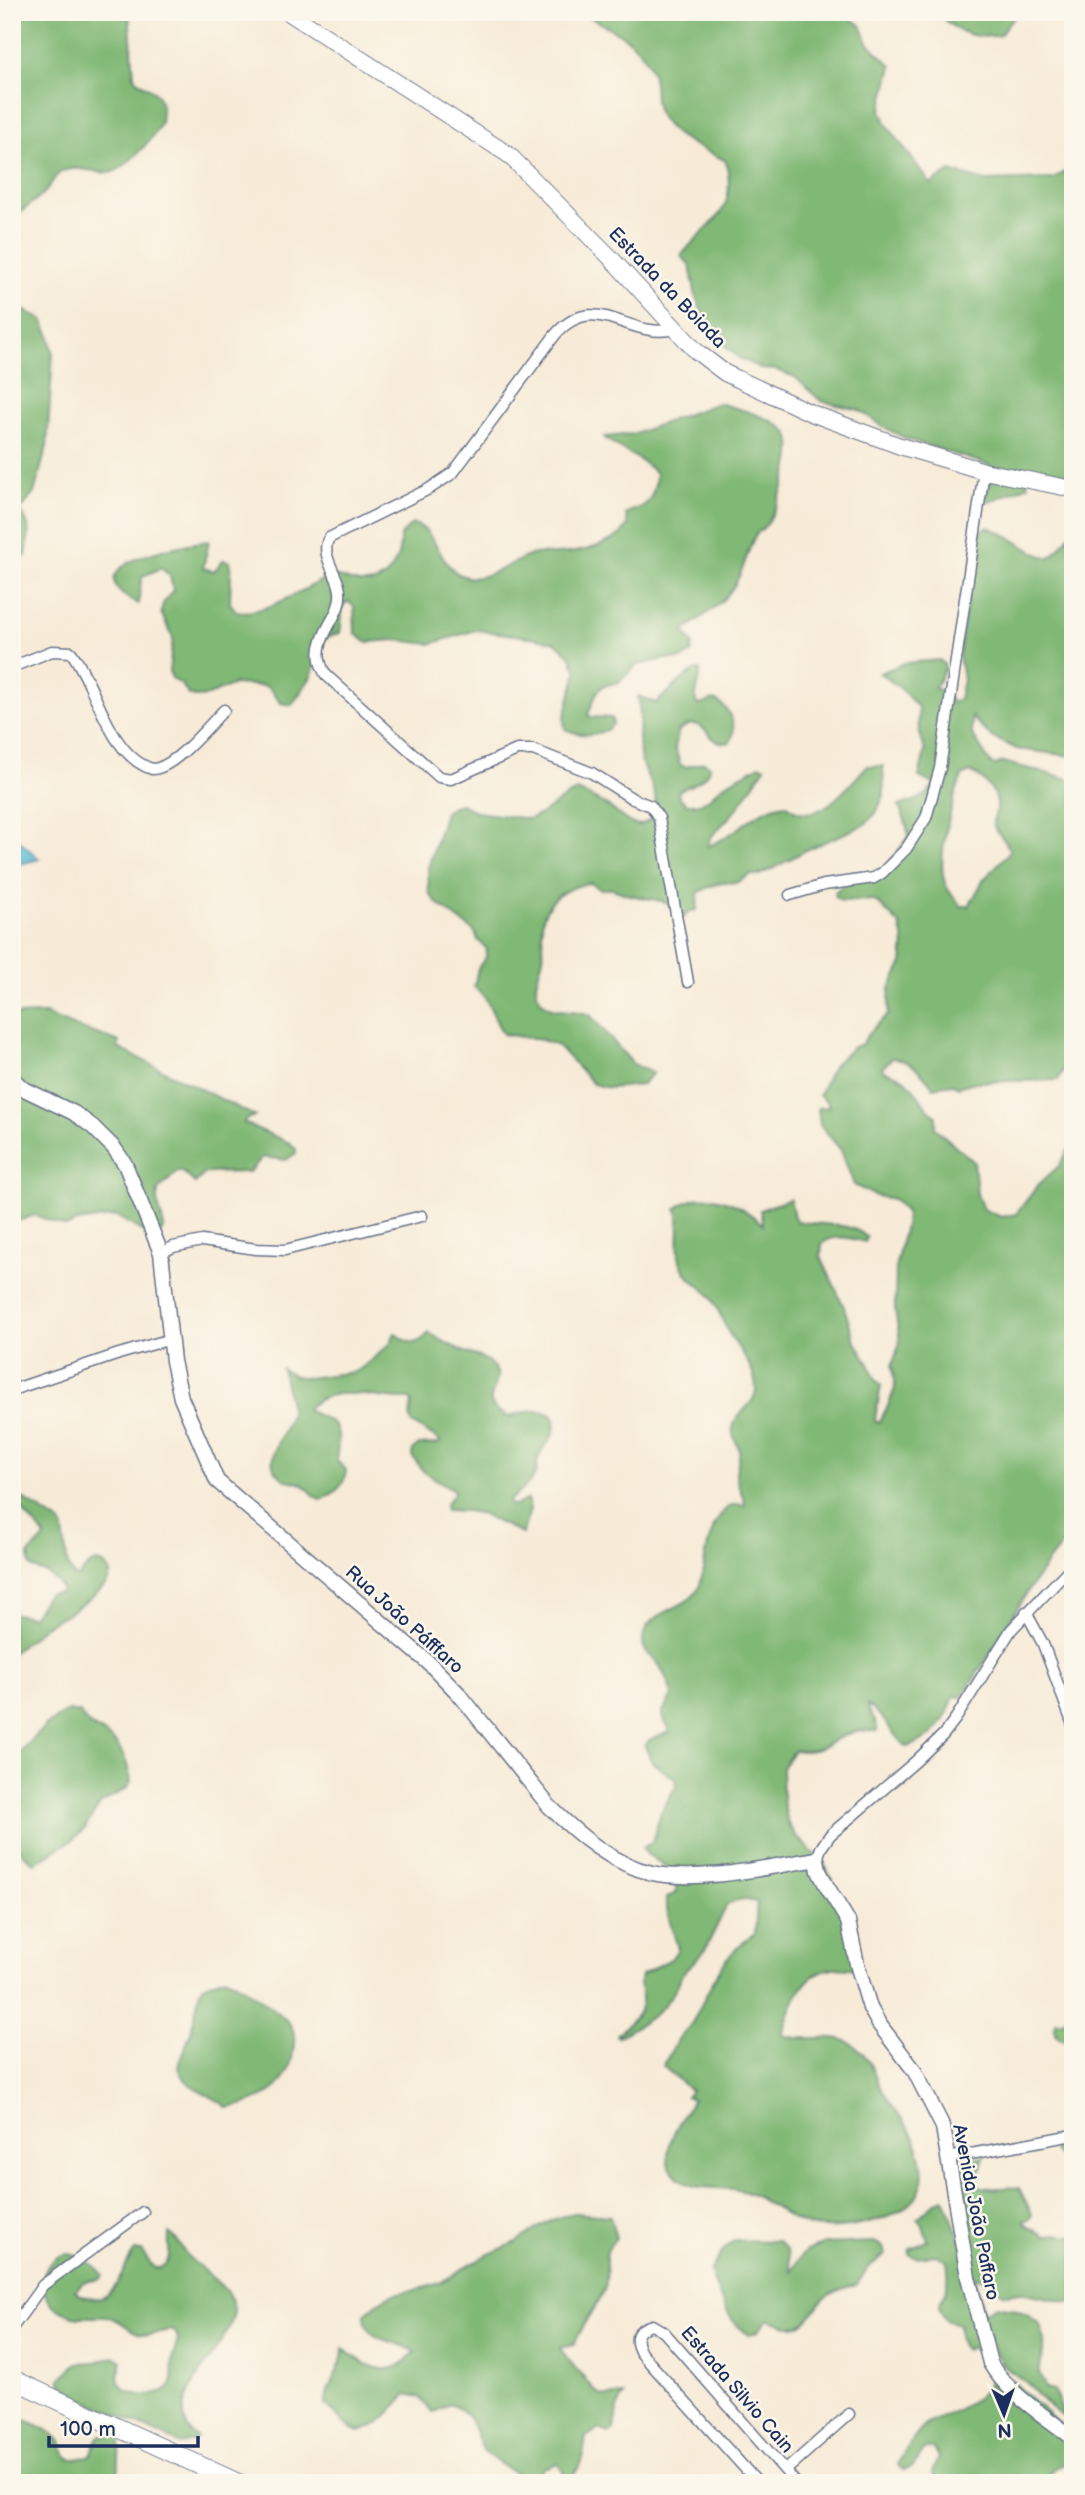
<svg xmlns="http://www.w3.org/2000/svg" width="1085" height="2495" font-family="'Balsamiq Sans',sans-serif">
  <style>
    .forest { fill: #80b875; stroke: #4e746a; stroke-width: 2; fill-rule: evenodd }
    .water { fill: #54b9d3; stroke: #387498; stroke-width: 2 }
    .lines { fill: none; stroke-linecap: round; stroke-linejoin: round }
    .minor-casing { stroke: #687188; stroke-width: 13 }
    .tertiary-casing { stroke: #687188; stroke-width: 17 }
    .secondary-casing { stroke: #687188; stroke-width: 18 }
    .primary-casing { stroke: #687188; stroke-width: 20 }
    .minor { stroke: #fff; stroke-width: 10 }
    .tertiary { stroke: #fff; stroke-width: 14 }
    .secondary { stroke: #fff; stroke-width: 16 }
    .primary { stroke: #fff; stroke-width: 18 }
    .labels { text-anchor: middle; stroke-width: 5; stroke-linejoin: round; paint-order: stroke }
    .street-label { font-size: 19px; fill: #1b2f5e; stroke: #fbf7ec }
  </style>
  <rect width="100%" height="100%" fill="#fbf7ec"/>
  <filter id="ink" filterUnits="userSpaceOnUse"><feTurbulence type="fractalNoise" baseFrequency=".0143" numOctaves="2"/><feDisplacementMap in="SourceGraphic" scale="14" xChannelSelector="R" yChannelSelector="G"/><feConvolveMatrix kernelMatrix="1 2 1 2 8 2 1 2 1" color-interpolation-filters="sRGB"/></filter>
  <filter id="wash" filterUnits="userSpaceOnUse"><feTurbulence type="fractalNoise" baseFrequency=".00686" numOctaves="4" result="noise"/><feDisplacementMap in="SourceGraphic" scale="28" xChannelSelector="R" yChannelSelector="G"/><feGaussianBlur stdDeviation="1.57" result="paint"/><feColorMatrix in="noise" values="0 0 0 0 0 0 0 0 0 0 0 0 0 0 0 0 0 1.4 0 .05"/><feComposite in="paint" operator="in"/></filter>
  <g filter="url(#wash)">
    <rect width="100%" height="100%" fill="#f7ebd7"/>
    <g class="forest">
      <path d="M12 12H129L134 76C141 88 155 86 160 101 162 106 162 116 161 122 156 136 123 172 109 173 93 173 77 164 61 172 53 177 51 186 44 193 34 202 21 210 12 221Z"/>
      <path d="M580 12H838L861 25 868 43 892 66 881 110 887 125 931 184 950 171 985 181 1053 179 1073 167V476L1022 471 1029 485 988 502 985 494 995 472 989 465 907 439 885 428 859 410 821 401 795 377 776 370 762 369 739 358 709 332 696 297 690 265 681 256C710 218 738 217 726 161 706 150 681 142 666 124 649 104 658 93 652 73 643 40 606 27 580 12Z"/>
      <path d="M937 12H1022L1009 22 1000 35C975 40 954 32 937 12Z"/>
      <path d="M12 252 21 276 14 297 23 310 42 319 49 334 53 353 47 446 34 493 20 511C33 527 28 536 26 556L16 558 12 553Z"/>
      <path d="M718 403C738 409 773 417 787 432 801 449 777 507 767 524 763 529 755 533 753 540 745 558 742 577 729 593 717 609 698 618 684 631L693 644 691 653 682 659H664L637 665 619 682 603 686 597 692 588 715 591 717 612 718 613 724C602 738 580 736 565 729L564 719 577 672 570 655 555 642 536 638 476 630 430 644 397 640 366 642 355 633 354 607 348 601 343 606 340 633 330 636 324 640 311 677 292 705 281 703 270 689 265 686 234 684 207 696 195 697 189 695 182 685 172 678 169 671 173 638 161 613 163 604 173 590 170 576 161 568 143 576C138 586 142 594 138 604 132 600 124 597 120 592 90 559 191 543 209 541L203 568 214 571 223 560 229 561 231 571 230 603 236 611C263 617 305 588 330 576 343 576 351 583 363 583 389 585 401 559 400 536L412 524C435 525 439 568 463 576 486 584 514 559 535 554 541 552 549 555 556 554 578 553 617 545 628 525L626 514C632 509 637 510 643 506 653 499 656 484 656 473 641 457 621 451 604 437L634 434Z"/>
      <path d="M987 527C1010 533 1026 552 1048 558 1059 553 1064 540 1073 531V756L1017 749 990 736 972 717V734L991 764 996 765 1003 762 1073 780V1059L1064 1068 1058 1080 975 1082 958 1087 953 1084 933 1087C922 1072 910 1059 892 1058L882 1068 883 1071C920 1080 912 1097 936 1116L935 1128 974 1162 977 1194 983 1209 1001 1217 1016 1214 1039 1184 1059 1166 1073 1142V1533C1026 1581 1001 1643 961 1697L954 1696C946 1722 933 1740 906 1747 892 1735 884 1715 868 1705 868 1714 879 1721 877 1731 870 1731 861 1730 854 1732 829 1739 824 1755 794 1750L782 1768 783 1801 788 1824 796 1836 824 1863 846 1909 859 1970C808 1957 795 1995 782 2035 804 2042 820 2035 840 2039 845 2040 855 2045 859 2049 870 2059 873 2072 879 2085 888 2105 905 2118 914 2138 936 2191 916 2212 864 2224 846 2228 825 2231 807 2225 784 2218 768 2200 746 2192 719 2182 687 2198 670 2167 661 2149 683 2115 693 2099L686 2097 691 2091 663 2066C668 2057 673 2047 679 2038 683 2032 690 2028 693 2021 712 1986 719 1957 755 1934L757 1902 742 1899 727 1905 705 1950 682 1974 676 1989 665 2004 653 2016 618 2037 617 2035C627 2024 644 2013 642 1998 642 1989 638 1984 641 1975L671 1959 678 1949C674 1931 665 1915 667 1898L677 1892V1874L647 1854 643 1848 652 1842 661 1812 676 1786 675 1779 652 1762 645 1746 649 1740 669 1732 662 1713 672 1696C670 1686 665 1675 660 1666 653 1656 642 1653 643 1640 644 1611 684 1611 697 1591 702 1584 702 1573 704 1565 707 1547 713 1516 730 1506 735 1503 740 1505 745 1505 744 1495 736 1484 736 1475 736 1466 741 1457 739 1449 737 1442 731 1436 733 1428 735 1412 757 1405 756 1388 755 1368 740 1351 730 1335 723 1323 719 1309 711 1297 702 1285 689 1281 682 1266 674 1250 683 1223 676 1209 703 1185 741 1203 763 1225L760 1210 790 1199 794 1217 797 1221C818 1226 853 1221 867 1238L865 1242C849 1238 836 1234 822 1243L821 1257 844 1307 855 1341 869 1364 876 1380 881 1385 875 1419 876 1422H879L888 1406 895 1388 892 1366 900 1342 895 1309 896 1264 906 1221V1212L893 1199 876 1196 854 1185 841 1150 820 1125 818 1108 829 1107 828 1103 819 1095C824 1085 828 1073 835 1064 840 1057 847 1055 851 1048L862 1044 870 1031 888 1015 890 988 902 965 904 940 900 925 877 902 869 900 842 901 835 897V892L842 886 883 872 909 836 905 820 899 806C912 801 929 798 934 784L919 777 925 751 919 730 918 707 900 688 880 673 905 663 940 660 944 664 945 669 935 688 946 693 952 703 959 699 963 680 959 655 977 535ZM970 772C982 777 999 793 997 807 997 815 990 819 995 828 1000 837 1008 842 1010 852L984 879 969 906H961C956 899 948 892 945 883 936 859 952 800 962 776Z"/>
      <path d="M696 670H700C701 682 694 691 696 703L700 705 714 700C729 706 739 727 730 742 705 749 708 710 679 730L675 747 680 765 686 767 704 762 710 766C706 781 691 785 678 791L679 797 687 804H700L709 798 725 784 760 765 765 767 737 809 710 838 708 846C737 836 754 808 786 804 816 832 847 787 867 766H883L884 795 876 813 864 825 806 850 774 868 759 875H750L736 883C722 880 710 885 698 893L697 910 690 911 683 918 682 912 662 901 629 895 613 889H600L590 883C567 887 544 899 542 926 541 936 545 947 543 958 540 971 531 986 540 999 550 1015 575 1008 590 1015L633 1064 653 1073 641 1085 609 1088 593 1084 558 1046 542 1040 503 1034C493 1018 490 998 474 987L478 968 486 957 487 949 478 940 475 932 436 902 429 893 428 868 445 812 453 806 461 804 477 812 529 819 541 814 570 794 578 791C588 796 598 800 607 806 615 810 621 818 629 822 647 832 658 812 655 796 653 783 644 773 641 761 636 740 643 718 638 696L656 703 685 677Z"/>
      <path d="M46 1014C68 1027 95 1032 119 1042L118 1048 255 1116 246 1119 244 1123 290 1143 296 1149V1153L286 1160 263 1157 249 1172 205 1173 195 1183 183 1172 178 1171 158 1190 157 1201 164 1227 161 1233H145L116 1216 77 1222 66 1227 35 1215 12 1223V1024L16 1015Z"/>
      <path d="M395 1333C410 1344 416 1348 429 1333 439 1339 450 1345 460 1350 479 1359 486 1354 498 1374 495 1396 478 1404 510 1417 524 1411 561 1403 554 1431 551 1441 541 1449 538 1459 536 1464 538 1471 535 1475 530 1485 516 1494 508 1502L510 1505 515 1506 527 1499 530 1510 522 1534 483 1515 468 1511 446 1510 445 1505 453 1495 454 1490 424 1472 412 1456 413 1450 419 1445 438 1444 440 1441 412 1423 410 1416 412 1402 410 1399C376 1401 332 1380 306 1410 337 1424 342 1423 336 1460L346 1470C345 1486 335 1493 321 1500 312 1496 308 1486 300 1483 295 1481 288 1481 284 1479 256 1462 288 1433 290 1413 291 1399 285 1383 282 1369L295 1376 307 1378 354 1372 363 1367 390 1344Z"/>
      <path d="M19 1496 62 1524 68 1567 74 1576 79 1577C85 1568 94 1557 105 1565 130 1585 52 1620 42 1628 32 1637 23 1645 12 1653V1613L32 1617 48 1594 60 1593 63 1590C58 1584 53 1576 46 1573 33 1567 29 1572 29 1554L43 1540 45 1536C35 1524 18 1511 19 1496Z"/>
      <path d="M68 1711 80 1713C87 1725 94 1727 105 1734 122 1746 128 1763 131 1782L127 1788 100 1804 85 1828 74 1839 35 1863 32 1862 12 1842 15 1813 12 1802V1761L45 1726Z"/>
      <path d="M225 1977C240 1984 283 2013 291 2026 296 2034 294 2043 293 2052 289 2088 261 2102 228 2108 213 2094 185 2089 178 2068L191 2032 200 1990 203 1985Z"/>
      <path d="M1069 2015 1073 2021V2045L1057 2036 1054 2028 1056 2022H1063Z"/>
      <path d="M1073 2142V2168L1054 2152 1053 2146 1056 2143Z"/>
      <path d="M984 2156 978 2180 979 2186C990 2191 1006 2186 1019 2188L1032 2214 1031 2218 1024 2221 1027 2226 1046 2236 1057 2234 1073 2236V2303L1021 2292 1005 2294 980 2278H974L984 2313 996 2306 1015 2309 1027 2314 1040 2324 1045 2341 1039 2373 1046 2389 1054 2391 1066 2419 1047 2405 1028 2384 1005 2367 997 2356 988 2333V2359L1073 2437V2460L1055 2468 1042 2483H938L932 2472 938 2457 935 2450 931 2448 924 2450C918 2459 914 2469 903 2470L898 2465C902 2454 920 2427 931 2422 950 2413 981 2402 990 2381 986 2369 982 2355 971 2347L966 2350C958 2344 959 2333 959 2324L945 2320C931 2299 946 2300 948 2281 949 2275 948 2268 947 2262L937 2255 916 2257 909 2254 910 2249 928 2241 922 2223 917 2219 934 2203 944 2198 967 2256 971 2257C974 2245 972 2230 969 2219 967 2211 962 2205 960 2198 951 2175 959 2158 984 2156Z"/>
      <path d="M574 2213 610 2216 616 2238C597 2257 612 2271 604 2290 596 2309 582 2325 574 2345L560 2348C564 2355 595 2393 601 2395 608 2398 616 2396 624 2395L617 2409 614 2430 610 2433 599 2429 586 2437C584 2451 582 2466 572 2477L566 2476 558 2463 543 2468 530 2482C521 2477 489 2458 484 2451 471 2429 477 2415 449 2404L432 2413 420 2397 406 2394C392 2411 381 2426 358 2432L347 2426 326 2404C326 2382 343 2372 343 2348 357 2359 377 2375 397 2367 403 2364 410 2356 415 2352 400 2339 364 2345 365 2314 395 2284 406 2297 439 2283 454 2276 467 2265 481 2258 492 2252 505 2248 516 2242 535 2230 552 2217 574 2213Z"/>
      <path d="M169 2233C178 2239 179 2245 185 2253 198 2270 226 2282 233 2304 244 2337 150 2405 197 2437L193 2441 181 2444 79 2397 61 2384V2378L77 2363 96 2362 114 2356 122 2361C121 2366 118 2374 118 2378 122 2398 159 2401 172 2384L173 2356 178 2339 176 2333 172 2330C157 2334 143 2339 130 2329 124 2325 119 2320 112 2318 100 2315 86 2319 74 2316 18 2301 48 2233 87 2261 93 2265 99 2268 103 2275L100 2279 83 2282 75 2291C82 2298 85 2296 94 2298 117 2302 123 2264 135 2251H141L154 2268C176 2267 167 2247 169 2233Z"/>
      <path d="M734 2240 778 2241 787 2250 791 2271 805 2251 825 2244 874 2242 882 2246 886 2254 870 2266 856 2285C844 2287 834 2292 824 2299 812 2309 810 2327 790 2326 783 2326 774 2321 768 2319L757 2332 749 2334C726 2322 719 2294 710 2271L723 2251Z"/>
      <path d="M12 2418C27 2419 48 2428 58 2439 63 2444 62 2455 69 2458 76 2461 85 2457 91 2455L98 2438 102 2435 120 2436 118 2483H12Z"/>
    </g>
    <path class="water" d="M12 834 39 859 12 866Z"/>
  </g>
  <g filter="url(#ink)">
    <g class="lines">
      <defs>
        <g id="minor">
          <path d="M675 329C628 341 596 288 555 335L453 473 429 489 329 538C320 553 335 571 339 586 348 618 303 638 326 675L439 777 451 779 517 750H533L592 773 633 799 651 806 659 818 688 982"/>
          <path d="M12 667 52 651 71 652C97 686 108 755 152 769 174 769 208 726 224 710"/>
          <path d="M790 895 824 885 874 878 882 873 906 849 926 818 940 768 984 471"/>
          <path d="M161 1253 173 1247 202 1241 256 1249 285 1250 422 1216"/>
          <path d="M12 1390 119 1354 171 1339"/>
          <path d="M1026 1612 1043 1644 1073 1725"/>
          <path d="M817 1859 821 1848 830 1835 916 1761 943 1735 956 1718 1011 1630 1073 1565"/>
          <path d="M949 2158 1073 2135"/>
          <path d="M12 2328 43 2285 143 2212"/>
          <path d="M786 2470 849 2414"/>
          <path d="M758 2483 641 2353C633 2339 636 2329 652 2325L664 2332 796 2483"/>
        </g>
        <path id="tertiary" d="M12 1078 22 1088 74 1113 93 1127 114 1148 125 1164 161 1253 173 1361 181 1398 217 1481 430 1664 460 1695 549 1806C577 1834 612 1864 652 1873 699 1883 769 1867 817 1859L819 1871 826 1885 848 1921 857 1964 870 2008 879 2024 914 2070 943 2127 968 2277 990 2363C1008 2394 1045 2416 1073 2438"/>
        <path id="secondary" d="M288 12 509 155 609 256 696 351 725 373 811 413 900 446 984 471 1073 489"/>
        <path id="primary" d="M12 2379 238 2483"/>
      </defs>
      <use href="#minor" class="minor-casing"/>
      <use href="#tertiary" class="tertiary-casing"/>
      <use href="#secondary" class="secondary-casing"/>
      <use href="#primary" class="primary-casing"/>
      <use href="#minor" class="minor"/>
      <use href="#tertiary" class="tertiary"/>
      <use href="#secondary" class="secondary"/>
      <use href="#primary" class="primary"/>
    </g>
  </g>
  <g class="labels">
    <g class="street-label">
      <text transform="translate(668 287) rotate(46)" y="7">Estrada da Boiada</text>
      <text transform="translate(405 1619) rotate(42)" y="7">Rua João Páfffaro</text>
      <text transform="translate(977 2212) rotate(79)" y="7">Avenida João Paffaro</text>
      <text transform="translate(738 2389) rotate(49)" y="7">Estrada Silvio Cain</text>
    </g>
  </g>
  <rect width="1085" height="2495" fill="none" stroke="#fbf7ec" stroke-width="42"/>
  <g transform="translate(1004 2414) rotate(178)" stroke="#fbf7ec" stroke-width="5" paint-order="stroke">
  <path d="M0-5L12 26L0 18L-12 26Z" fill="#1b2f5e"/>
  <text y="-10" font-size="19" font-weight="bold" text-anchor="middle" fill="#1b2f5e">N</text>
  </g>
  <path d="M49 2436v10h149v-10" fill="none" stroke="#1b2f5e" stroke-width="3.5"/>
  <text x="60" y="2436" font-size="21" fill="#1b2f5e" stroke="#fbf7ec" stroke-width="5" paint-order="stroke">100 m</text>
</svg>
